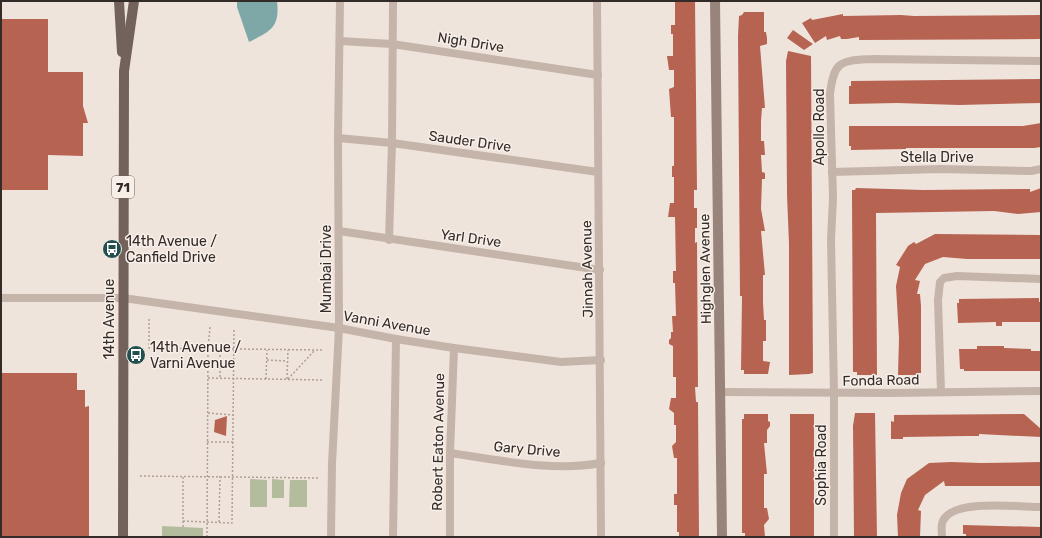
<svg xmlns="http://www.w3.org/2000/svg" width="1042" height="538" font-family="Rubik,sans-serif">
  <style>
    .green { fill: #b4bc9e }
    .water { fill: #7ea8a7 }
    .building { fill: #b76351 }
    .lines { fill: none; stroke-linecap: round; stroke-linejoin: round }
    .path { stroke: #b19e94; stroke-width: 1.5; stroke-dasharray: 2 2; stroke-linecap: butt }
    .street { stroke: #c5b4a9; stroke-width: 8 }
    .secondary { stroke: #98847b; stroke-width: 10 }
    .primary { stroke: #73615b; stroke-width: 10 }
    .labels { text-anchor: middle; stroke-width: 3; stroke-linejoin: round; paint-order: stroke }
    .shield { fill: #f7efe8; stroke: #6e6662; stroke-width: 1 }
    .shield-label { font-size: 13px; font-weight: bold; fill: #332b28 }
    .street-label { font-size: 14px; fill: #332b28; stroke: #f7efe8 }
    .poi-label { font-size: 14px; fill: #332b28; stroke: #f7efe8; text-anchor: start }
  </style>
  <rect width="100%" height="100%" fill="#efe4dc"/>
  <g class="green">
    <path d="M250 479 267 480V507H250Z"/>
    <path d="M272 479 284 480V498H272Z"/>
    <path d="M290 480H307V507H289Z"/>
    <path d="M162 526 203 528V537H162Z"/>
  </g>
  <path class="water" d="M237 1H277C280 27 271 31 249 42L237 7Z"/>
  <g class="building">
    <path d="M675 1H695L697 190H694V208H697V228H695V243L697 242 698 387H695L696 402H698L699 536 679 537V532H677V505H674V494H677V458H674L672 446 676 442V425H674V413L669 409 671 398H676V377H673V346L669 344V340L671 338V332H673L672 316H676L675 283H673V271H676L675 217H668L670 203H674V177H672V166H674V117H671L669 89 674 87V70H669L667 56H673V34H671V25H675Z"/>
    <path d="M744 12H764V32H766L767 38V44L760 46 765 108H762L761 121V141H764L765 155H761L762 172 765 173V179H762L761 209 765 231H761L765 275H763V302L764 320H766V341H763V361L770 362 768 374H744V370H741L742 296H740L738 36 739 16 742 15Z"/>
    <path d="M843 14V16L901 15 914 16 1041 15V39L859 40V37L847 39H841L840 36 827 40 826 36 815 43 802 23 811 18 812 20Z"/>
    <path d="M1 19H48V72H83V106L88 123H83V156L48 155V190H1Z"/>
    <path d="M793 30 813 44 804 50 787 38Z"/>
    <path d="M788 51 811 56 813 373 809 374 789 375V244L787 195 786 61Z"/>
    <path d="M1041 79V103L959 105 897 103 849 104V86H851V81Z"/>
    <path d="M1041 123V147L1034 148H906V149L851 150V146H849V126H1023Z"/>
    <path d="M856 188 924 190 1024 189H1030V192L1041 188V212L1018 214 994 211 876 213 877 375H857V372H853L852 199V190H855Z"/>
    <path d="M935 234 1041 235V259H967L943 257 925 264 915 280 920 281 917 294H920L921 306V373H918V375H898L899 338 896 286 900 267 896 265 908 246 914 242 916 244Z"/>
    <path d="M1039 298V302H1041V322H1002V326H996V322L958 323 957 303H959V299Z"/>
    <path d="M977 346H1004V348L1031 349V351H1041V371H964V369H960L959 349H977Z"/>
    <path d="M1 373H77V390H85V407L89 406V537H1Z"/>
    <path d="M855 413H875L877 537H854L853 426Z"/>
    <path d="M744 414H768V421L770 422V426L767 430V443H764L767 474H764V508H767L769 519 764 525 765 537H745V533H742V419H744Z"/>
    <rect x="790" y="414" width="24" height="123"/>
    <path d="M1024 414 1041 429V437L979 434V436H967L903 437V439H891V421L894 422V415Z"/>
    <path d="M227 416 226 436 214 432 215 420Z"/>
    <path d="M951 462 981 463 1041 462V486H945L944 481 925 495 918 510 921 511 920 537H898L897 515 901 493 907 479 929 463Z"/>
    <path d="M963 525 1041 527V537H966V534H963Z"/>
  </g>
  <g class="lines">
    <g class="path">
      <path d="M149 319V348L322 350"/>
      <path d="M267 360 287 361"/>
      <path d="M220 377V349"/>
      <path d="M208 378 322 380"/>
      <path d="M266 379 267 350"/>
      <path d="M287 379 288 350"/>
      <path d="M288 379 315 350"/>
      <path d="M208 413 233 415"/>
      <path d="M207 442H233"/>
      <path d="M140 476 320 478"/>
      <path d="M183 521 232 523 234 330"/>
      <path d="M219 522 220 476"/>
      <path d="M183 527V476"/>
      <path d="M207 537 208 349 210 327"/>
    </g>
    <g class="street">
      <path d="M597 1 601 537"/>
      <path d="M340 41 392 44 598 75"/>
      <path d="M338 138 392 143 598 172"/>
      <path d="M832 172 941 169 1031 171 1041 169"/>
      <path d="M339 231 600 270"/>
      <path d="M389 240 392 143 393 1"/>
      <path d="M1 298H123L339 328 396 339 454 348 561 362 601 360"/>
      <path d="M721 392 890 393 1041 391"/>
      <path d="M941 392 938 300 940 282 944 278 957 276 1041 279"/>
      <path d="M450 453C499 460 552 472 601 463"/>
      <path d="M331 537 332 464 339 328 338 138 340 1"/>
      <path d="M393 537 396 339"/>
      <path d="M450 537V453L454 348"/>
      <path d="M834 537V393L831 240 833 198 830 94C834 59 842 61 873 59L1041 61"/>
      <path d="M942 537C942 531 940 524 944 519 957 499 1019 507 1041 507"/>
    </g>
    <path class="secondary" d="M715 1 722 537"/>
    <g class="primary">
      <path d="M119 1 122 52"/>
      <path d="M123 537 124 71 134 1"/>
    </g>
  </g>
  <defs>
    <symbol id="bus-disc" viewBox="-11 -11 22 22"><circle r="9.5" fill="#23504f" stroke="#f7efe8"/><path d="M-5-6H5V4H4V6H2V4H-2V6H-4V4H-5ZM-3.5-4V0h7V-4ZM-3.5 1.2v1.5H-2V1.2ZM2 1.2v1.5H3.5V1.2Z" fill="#fff"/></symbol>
  </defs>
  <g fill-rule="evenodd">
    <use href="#bus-disc" x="101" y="238" width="22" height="22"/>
    <use href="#bus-disc" x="125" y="344" width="22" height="22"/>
  </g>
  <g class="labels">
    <rect class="shield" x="112" y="176" width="22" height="22" rx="3"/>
    <g class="shield-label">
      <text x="123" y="192">71</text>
    </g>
    <g class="street-label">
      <text transform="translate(471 42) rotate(9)" y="5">Nigh Drive</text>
      <text transform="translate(819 127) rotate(-90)" y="5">Apollo Road</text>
      <text transform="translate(470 141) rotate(8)" y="5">Sauder Drive</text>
      <text x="937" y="162">Stella Drive</text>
      <text transform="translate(471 238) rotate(8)" y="5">Yarl Drive</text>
      <text transform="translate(326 269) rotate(-90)" y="5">Mumbai Drive</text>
      <text transform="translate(587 269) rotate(-91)" y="5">Jinnah Avenue</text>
      <text transform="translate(705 269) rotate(-91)" y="5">Highglen Avenue</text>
      <text transform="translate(109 319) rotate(-90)" y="5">14th Avenue</text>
      <text transform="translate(387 323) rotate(10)" y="5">Vanni Avenue</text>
      <text transform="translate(881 380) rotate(-1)" y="5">Fonda Road</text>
      <text transform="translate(438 442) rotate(-89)" y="5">Robert Eaton Avenue</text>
      <text transform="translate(527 449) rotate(5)" y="5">Gary Drive</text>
      <text transform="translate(821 465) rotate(-90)" y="5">Sophia Road</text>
    </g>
    <g class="poi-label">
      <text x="126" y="246">14th Avenue /<tspan x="126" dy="16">Canfield Drive</tspan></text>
      <text x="150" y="352">14th Avenue /<tspan x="150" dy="16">Varni Avenue</tspan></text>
    </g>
  </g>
  <rect width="1042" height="538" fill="none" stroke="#332b28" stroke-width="4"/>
</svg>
